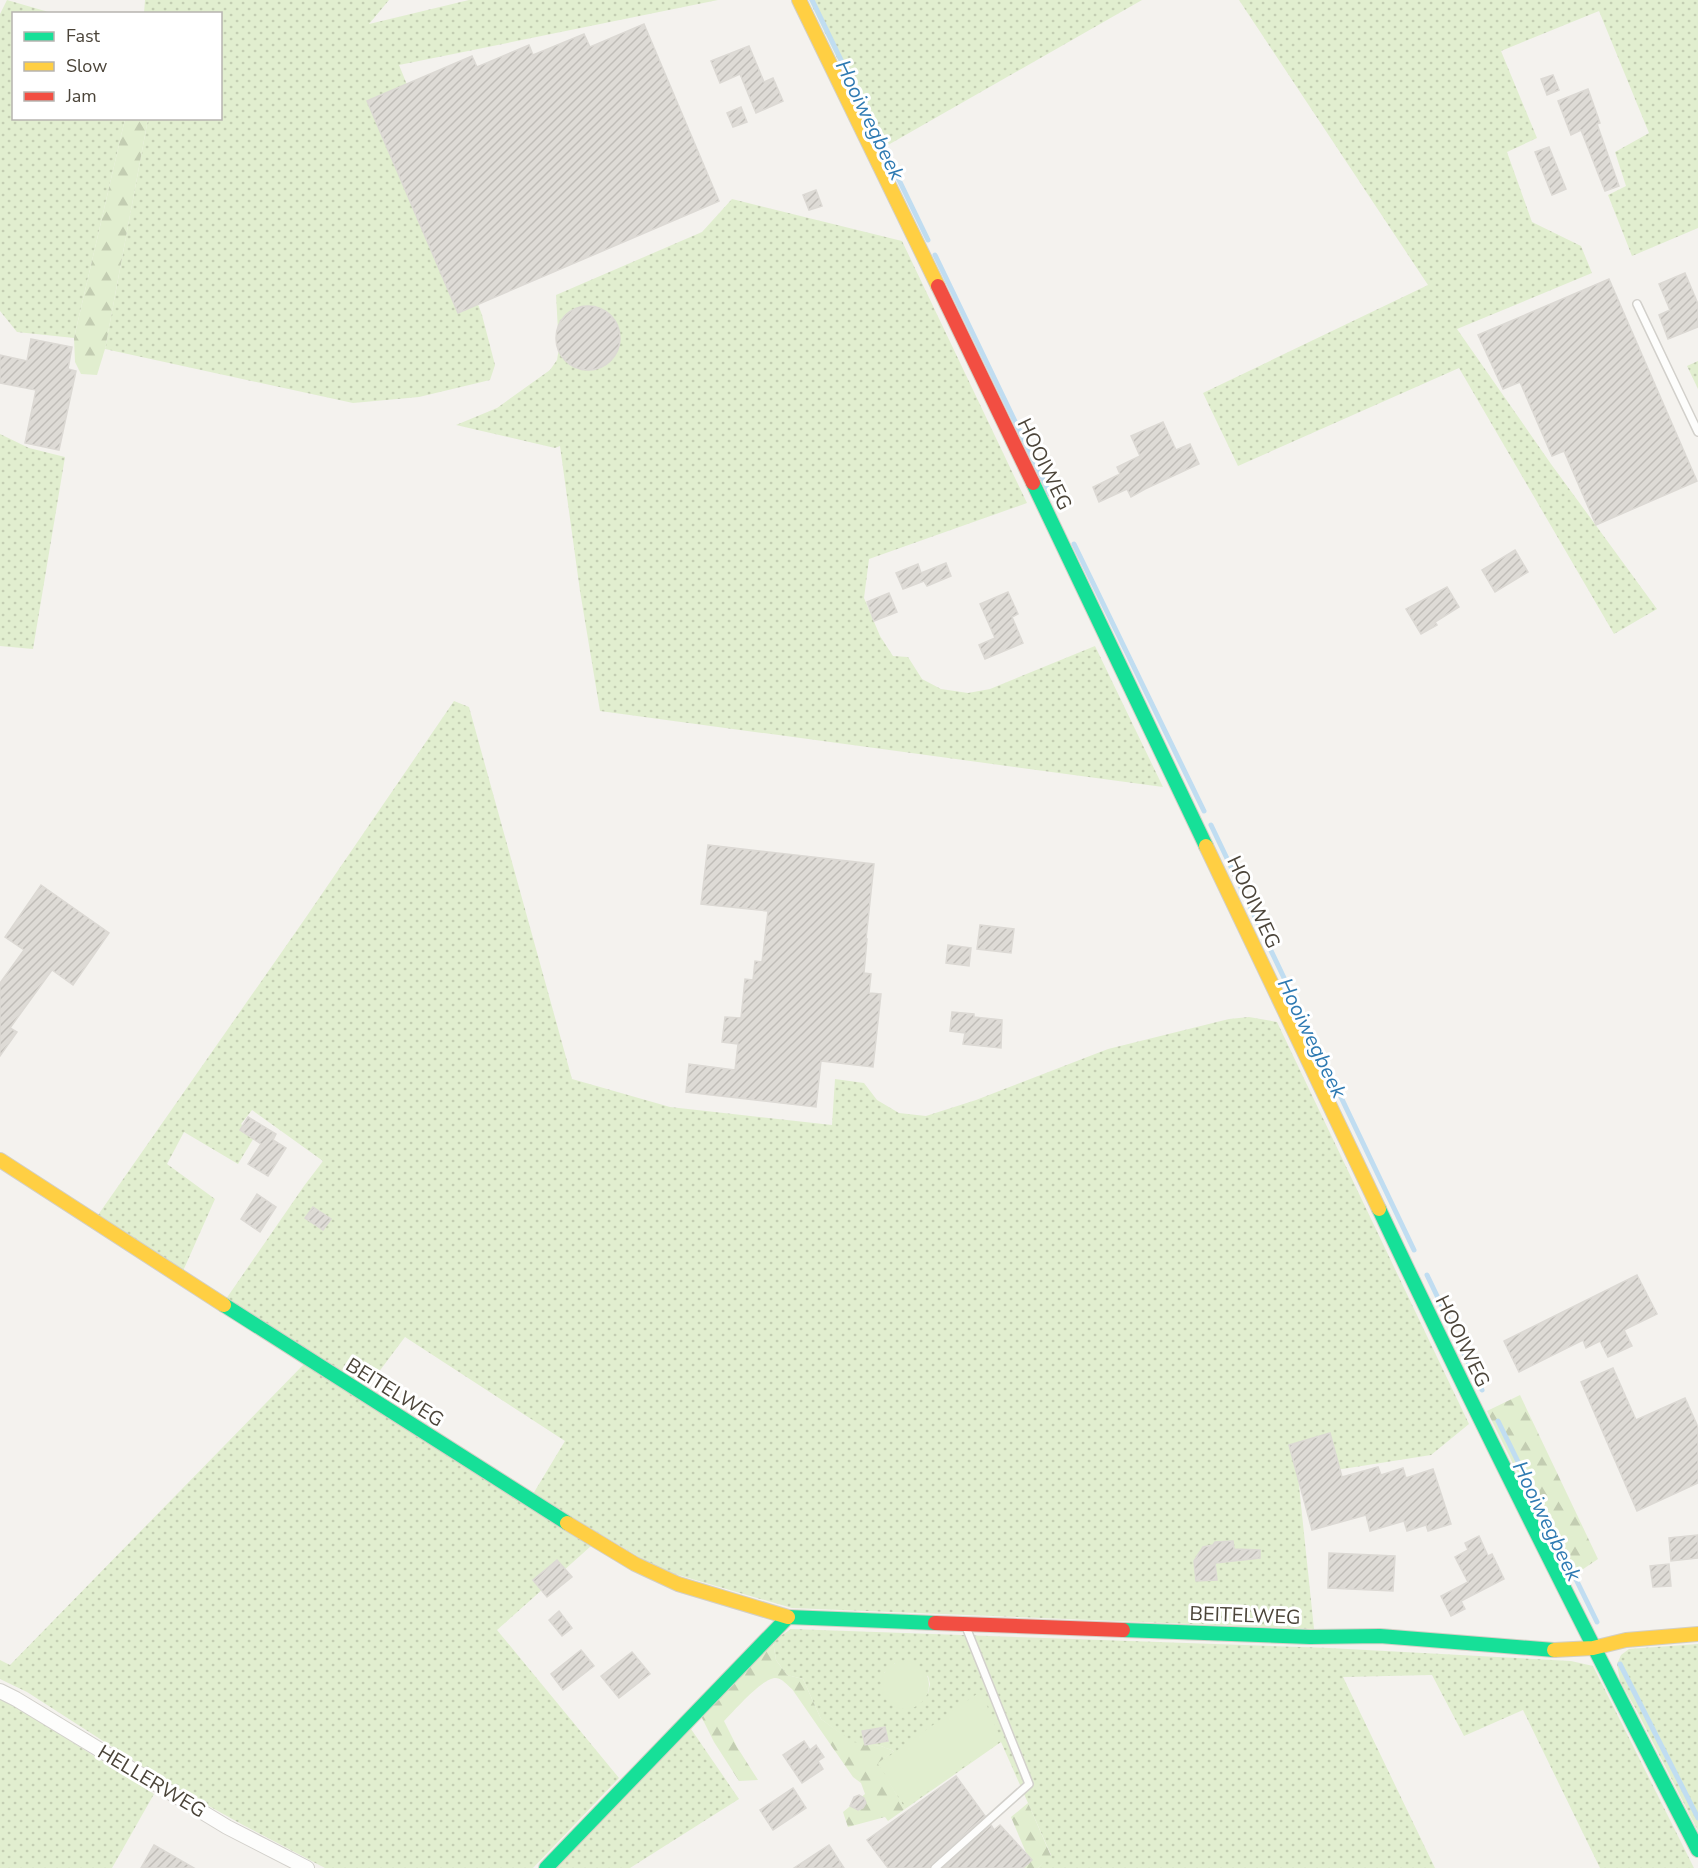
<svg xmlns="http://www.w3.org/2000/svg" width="1698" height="1868" font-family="'Nunito Sans',sans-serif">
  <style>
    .grass { fill: url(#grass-dots); fill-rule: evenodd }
    .forest { fill: url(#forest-firs) }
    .garden { fill: #e1eecf }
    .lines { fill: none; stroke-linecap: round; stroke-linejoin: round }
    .stream { stroke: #c0ddf1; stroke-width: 5 }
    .building { fill: url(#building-hatch); stroke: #dcd9d4; stroke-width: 1.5 }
    .lane-casing { stroke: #d2d0cb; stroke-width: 10 }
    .street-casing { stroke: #d2d0cb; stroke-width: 16 }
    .fast-casing { stroke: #d3cfc5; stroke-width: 16 }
    .slow-casing { stroke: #d3cfc5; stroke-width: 16 }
    .jam-casing { stroke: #d3cfc5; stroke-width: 16 }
    .lane { stroke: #fdfdfc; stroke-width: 7 }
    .street { stroke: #fdfdfc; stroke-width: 14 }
    .fast { stroke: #16e098; stroke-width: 14 }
    .slow { stroke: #ffcf43; stroke-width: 14 }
    .jam { stroke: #f24e42; stroke-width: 14 }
    .labels { text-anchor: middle; stroke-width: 6; stroke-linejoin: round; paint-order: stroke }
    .street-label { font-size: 20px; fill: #4b4439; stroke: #fff }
    .water-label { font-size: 21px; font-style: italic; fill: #2e7ab2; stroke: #fff }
  </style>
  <defs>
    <pattern id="grass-dots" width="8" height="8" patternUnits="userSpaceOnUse" patternTransform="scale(1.5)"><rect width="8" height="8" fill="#e1eecf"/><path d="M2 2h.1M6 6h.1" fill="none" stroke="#c3cdb2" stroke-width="1.8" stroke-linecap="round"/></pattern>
    <pattern id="forest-firs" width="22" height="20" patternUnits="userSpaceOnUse" patternTransform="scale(1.5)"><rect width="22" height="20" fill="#e1eecf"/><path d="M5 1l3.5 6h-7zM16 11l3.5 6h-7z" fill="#c3cdb2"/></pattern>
    <pattern id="building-hatch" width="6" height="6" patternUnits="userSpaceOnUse" patternTransform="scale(1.5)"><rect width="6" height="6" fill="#dedbd6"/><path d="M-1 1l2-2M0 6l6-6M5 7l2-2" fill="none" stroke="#c0bdb8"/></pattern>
  </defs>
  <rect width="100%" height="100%" fill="#f4f2ee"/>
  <g class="grass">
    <path d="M7 0 52 13 14 14V118L125 119 74 338 17 332 0 311V14Z"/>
    <path d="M145 0H389L369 24 469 0H718L399 65 431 144 419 147 482 315 495 365 490 380 419 397 353 403 105 349 148 119 220 118V14L144 13Z"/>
    <path d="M809 0H1142L881 149Z"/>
    <path d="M1239 0H1698V228L1632 256 1608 195 1626 186 1615 152 1649 133 1599 11 1501 51 1537 138 1507 152 1532 222 1581 246 1592 273 1457 329 1551 464 1657 609 1614 634 1459 368 1238 466 1203 393 1428 285Z"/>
    <path d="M732 199 902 241 1027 503 869 559 864 598 880 636 893 656 908 657 922 679 941 689 968 693 990 689 1095 646 1163 787 600 711 580 591 560 446 555 448 456 425 497 408 550 370 557 360 559 348 556 295 702 232Z"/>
    <path d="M1698 361V389L1687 366Z"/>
    <path d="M0 434 29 448 65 457 33 649 0 646Z"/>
    <path d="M454 701 469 707 572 1079 670 1107 832 1125 835 1079 864 1083 877 1100 899 1113 926 1116 976 1100 1108 1049 1229 1019 1249 1017 1277 1022 1469 1424 1431 1455 1298 1476 1314 1629 792 1608 661 1570 533 1494 565 1441 405 1337 366 1389 226 1299 304 1186 323 1161 252 1110 241 1124 255 1136 238 1164 184 1132 167 1164 215 1199 183 1271 98 1215 302 923Z"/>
    <path d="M305 1363 591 1546 497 1630 619 1778 533 1868H325L243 1825 173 1786 27 1692 0 1679V1660L10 1665Z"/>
    <path d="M791 1629 1329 1648 1571 1661 1593 1666 1694 1868H1600L1523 1710 1464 1736 1432 1675 1343 1677 1435 1868H1038L1051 1855 1001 1742 905 1809 877 1763 894 1751 881 1746 853 1743 821 1719 803 1679 787 1675 776 1660 773 1641ZM895 1663 928 1676 930 1684 928 1693 884 1673Z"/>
    <path d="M1698 1644V1831L1637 1711 1620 1681 1617 1664 1621 1655 1629 1649Z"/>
    <path d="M0 1698 14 1705 154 1794 112 1868H0Z"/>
    <path d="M691 1729 739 1799 630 1868H556Z"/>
  </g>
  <g class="forest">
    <path d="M125 119H148L105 349 97 375 81 374 75 362 74 338Z"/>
    <path d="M1520 1395 1598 1559 1570 1578 1487 1411Z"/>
    <path d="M773 1641 776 1660 787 1675 803 1679 821 1719 853 1742 881 1746 894 1751 878 1763 905 1809 888 1821 885 1817 848 1827 843 1812 865 1794 861 1783 853 1777 792 1689C787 1685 783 1679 776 1678 763 1677 734 1711 724 1721L737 1747 758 1780 739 1781 714 1742 701 1716Z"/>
    <path d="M1028 1803 1051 1856 1038 1868H1023L1032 1860 1027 1855 1011 1817Z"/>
  </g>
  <g class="garden">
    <circle cx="905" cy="1685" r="24"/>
    <path d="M981 1691 1001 1740 906 1807 878 1764Z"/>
  </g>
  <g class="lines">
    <g class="stream">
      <path d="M812 0 928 240"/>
      <path d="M935 255 1050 494"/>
      <path d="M1074 544 1204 811"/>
      <path d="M1211 825 1414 1250"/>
      <path d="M1427 1275 1452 1327"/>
      <path d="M1462 1346 1464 1354 1482 1390"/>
      <path d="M1498 1421 1597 1622"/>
      <path d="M1620 1664 1698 1818"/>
    </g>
  </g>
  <g class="building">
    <path d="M644 24 719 201 458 313 367 101 472 56 477 67 529 45 533 55 584 34 590 47Z"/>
    <path d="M749 46 764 82 773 78 783 101 756 113 740 74 720 83 711 61Z"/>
    <path d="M1553 75 1559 90 1547 95 1541 79Z"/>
    <path d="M1588 89 1600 123 1597 124 1619 186 1605 191 1581 130 1571 135 1558 101Z"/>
    <path d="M741 107 747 122 733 127 727 113Z"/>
    <path d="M1549 147 1566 189 1552 195 1535 152Z"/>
    <path d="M816 190 822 206 809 210 803 195Z"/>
    <path d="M1685 273 1698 304V327L1668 339 1659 315 1670 310 1659 284Z"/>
    <path d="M1609 279 1697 481 1596 525 1564 451 1552 456 1520 382 1503 389 1478 335Z"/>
    <circle cx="588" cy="338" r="32"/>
    <path d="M31 339 72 347 68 369 76 371 59 450 25 443 36 390 0 383V355L27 361Z"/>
    <path d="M1163 422 1176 450 1190 444 1199 464 1145 489 1131 497 1127 489 1099 502 1093 487 1120 474 1117 467 1140 456 1131 436Z"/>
    <path d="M1515 550 1528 572 1495 592 1482 570Z"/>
    <path d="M946 563 951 576 927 586 924 581 903 589 896 573 918 564 921 573Z"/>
    <path d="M1447 587 1459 607 1435 622 1437 625 1421 634 1406 609Z"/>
    <path d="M1008 592 1018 614 1012 617 1023 643 985 659 979 645 995 638 980 604Z"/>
    <path d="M889 593 897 612 874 621 867 602Z"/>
    <path d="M708 845 874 864 866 939H867L864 973 871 974 869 993 881 994 873 1067 821 1061 816 1107 686 1092 689 1064 735 1070 738 1044 722 1042 725 1017 741 1018 745 979 753 980 755 961 762 962 768 911 701 904Z"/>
    <path d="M41 885 109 933 73 985 52 970 10 1028 17 1032 0 1056V983L24 950 5 937Z"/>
    <path d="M980 925 1014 929 1011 953 977 949Z"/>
    <path d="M948 945 971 948 969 966 946 963Z"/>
    <path d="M952 1012 974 1014V1017L1002 1020 1001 1048 963 1044 965 1033 950 1031Z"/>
    <path d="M248 1117 276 1134 273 1140 286 1148 268 1176 248 1164 261 1144 240 1130Z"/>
    <path d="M257 1194 276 1207 260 1232 241 1219Z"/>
    <path d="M313 1207 331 1219 323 1230 305 1218Z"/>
    <path d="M1637 1275 1657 1314 1624 1330 1632 1346 1608 1357 1600 1341 1586 1348 1583 1340 1519 1372 1504 1341Z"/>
    <path d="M1613 1368 1636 1420 1685 1398 1698 1427V1483L1637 1511 1581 1382Z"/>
    <path d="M1330 1433 1342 1477 1378 1467 1381 1475 1403 1468 1406 1478 1433 1469 1451 1524 1428 1531 1426 1525 1407 1531 1404 1521 1370 1531 1366 1515 1312 1530 1289 1445Z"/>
    <path d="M1698 1535V1558L1671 1561 1669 1538Z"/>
    <path d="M1479 1536 1488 1556 1492 1554 1504 1579 1461 1601 1465 1609 1451 1616 1441 1596 1468 1582 1455 1557 1468 1550 1465 1543Z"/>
    <path d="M1233 1541 1234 1549 1260 1550V1558L1215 1563 1217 1580 1196 1581 1194 1561 1203 1547 1213 1545 1215 1542Z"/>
    <path d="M1329 1553 1395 1556 1393 1591 1328 1588Z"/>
    <path d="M557 1560 572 1577 547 1597 533 1580Z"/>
    <path d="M1669 1564 1671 1586 1653 1587 1650 1566Z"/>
    <path d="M559 1611 572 1628 562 1636 549 1620Z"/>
    <path d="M581 1650 594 1666 563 1690 551 1674Z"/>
    <path d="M632 1652 650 1674 619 1698 601 1676Z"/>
    <path d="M885 1727 888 1741 865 1745 862 1731Z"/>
    <path d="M804 1741 810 1750 816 1745 824 1757 818 1761 823 1769 802 1783 783 1755Z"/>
    <path d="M956 1776 985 1816 931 1864 929 1868H888L867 1840Z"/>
    <path d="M793 1788 806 1808 773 1830 760 1810Z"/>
    <path d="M859 1795 864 1798 866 1803 863 1808 858 1810 850 1806 854 1797Z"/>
    <path d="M991 1825 994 1830 1000 1825 1032 1860 1023 1868H943Z"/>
    <path d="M154 1845 194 1868H141Z"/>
    <path d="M829 1845 844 1868H794Z"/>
  </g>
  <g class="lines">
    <defs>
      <g id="lane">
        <path d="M1637 304 1698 432"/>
        <path d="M935 1868 1029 1784 966 1627"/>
      </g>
      <path id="street" d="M0 1691 16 1699 227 1827 307 1868"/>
      <g id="fast">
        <path d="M1033 483 1206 846"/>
        <path d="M1379 1209C1481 1425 1588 1638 1698 1850"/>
        <path d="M224 1305 567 1523"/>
        <path d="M1123 1630 1310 1637 1380 1636 1554 1650"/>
        <path d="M546 1868 788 1617 935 1623"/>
      </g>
      <g id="slow">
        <path d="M799 0 938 286"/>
        <path d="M1206 846 1379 1209"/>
        <path d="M0 1160 224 1305"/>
        <path d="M567 1523 635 1564 678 1584 788 1617"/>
        <path d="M1554 1650 1593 1648 1626 1640 1698 1634"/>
      </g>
      <g id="jam">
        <path d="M938 286 1033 483"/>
        <path d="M935 1623 1123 1630"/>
      </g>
    </defs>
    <use href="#lane" class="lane-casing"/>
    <use href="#street" class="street-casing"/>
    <use href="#fast" class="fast-casing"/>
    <use href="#slow" class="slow-casing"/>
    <use href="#jam" class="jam-casing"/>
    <use href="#lane" class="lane"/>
    <use href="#street" class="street"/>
    <use href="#fast" class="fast"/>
    <use href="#slow" class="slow"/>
    <use href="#jam" class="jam"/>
  </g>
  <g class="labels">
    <g class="street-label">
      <text transform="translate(1045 464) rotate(64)" y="7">HOOIWEG</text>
      <text transform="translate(1254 902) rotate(65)" y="7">HOOIWEG</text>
      <text transform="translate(1463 1341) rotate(64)" y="7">HOOIWEG</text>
      <text transform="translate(395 1392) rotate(32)" y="7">BEITELWEG</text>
      <text transform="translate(1245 1615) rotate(2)" y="7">BEITELWEG</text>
      <text transform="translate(152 1781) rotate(31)" y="7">HELLERWEG</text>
    </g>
    <g class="water-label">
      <text transform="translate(870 120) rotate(64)" y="7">Hooiwegbeek</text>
      <text transform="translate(1312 1038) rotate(64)" y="7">Hooiwegbeek</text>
      <text transform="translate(1547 1521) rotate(64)" y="7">Hooiwegbeek</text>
    </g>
  </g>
  <rect x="12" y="12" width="210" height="108" fill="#ffffff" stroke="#b7b4b0" stroke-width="1.5"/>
  <rect x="24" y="32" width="30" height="9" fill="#16e098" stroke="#b7b4b0" stroke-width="1.5"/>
  <text x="66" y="42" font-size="18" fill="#4b4439">Fast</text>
  <rect x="24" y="62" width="30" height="9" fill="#ffcf43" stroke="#b7b4b0" stroke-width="1.5"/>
  <text x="66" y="72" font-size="18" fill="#4b4439">Slow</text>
  <rect x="24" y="92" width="30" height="9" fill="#f24e42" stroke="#b7b4b0" stroke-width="1.5"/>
  <text x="66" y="102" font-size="18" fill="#4b4439">Jam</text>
</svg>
